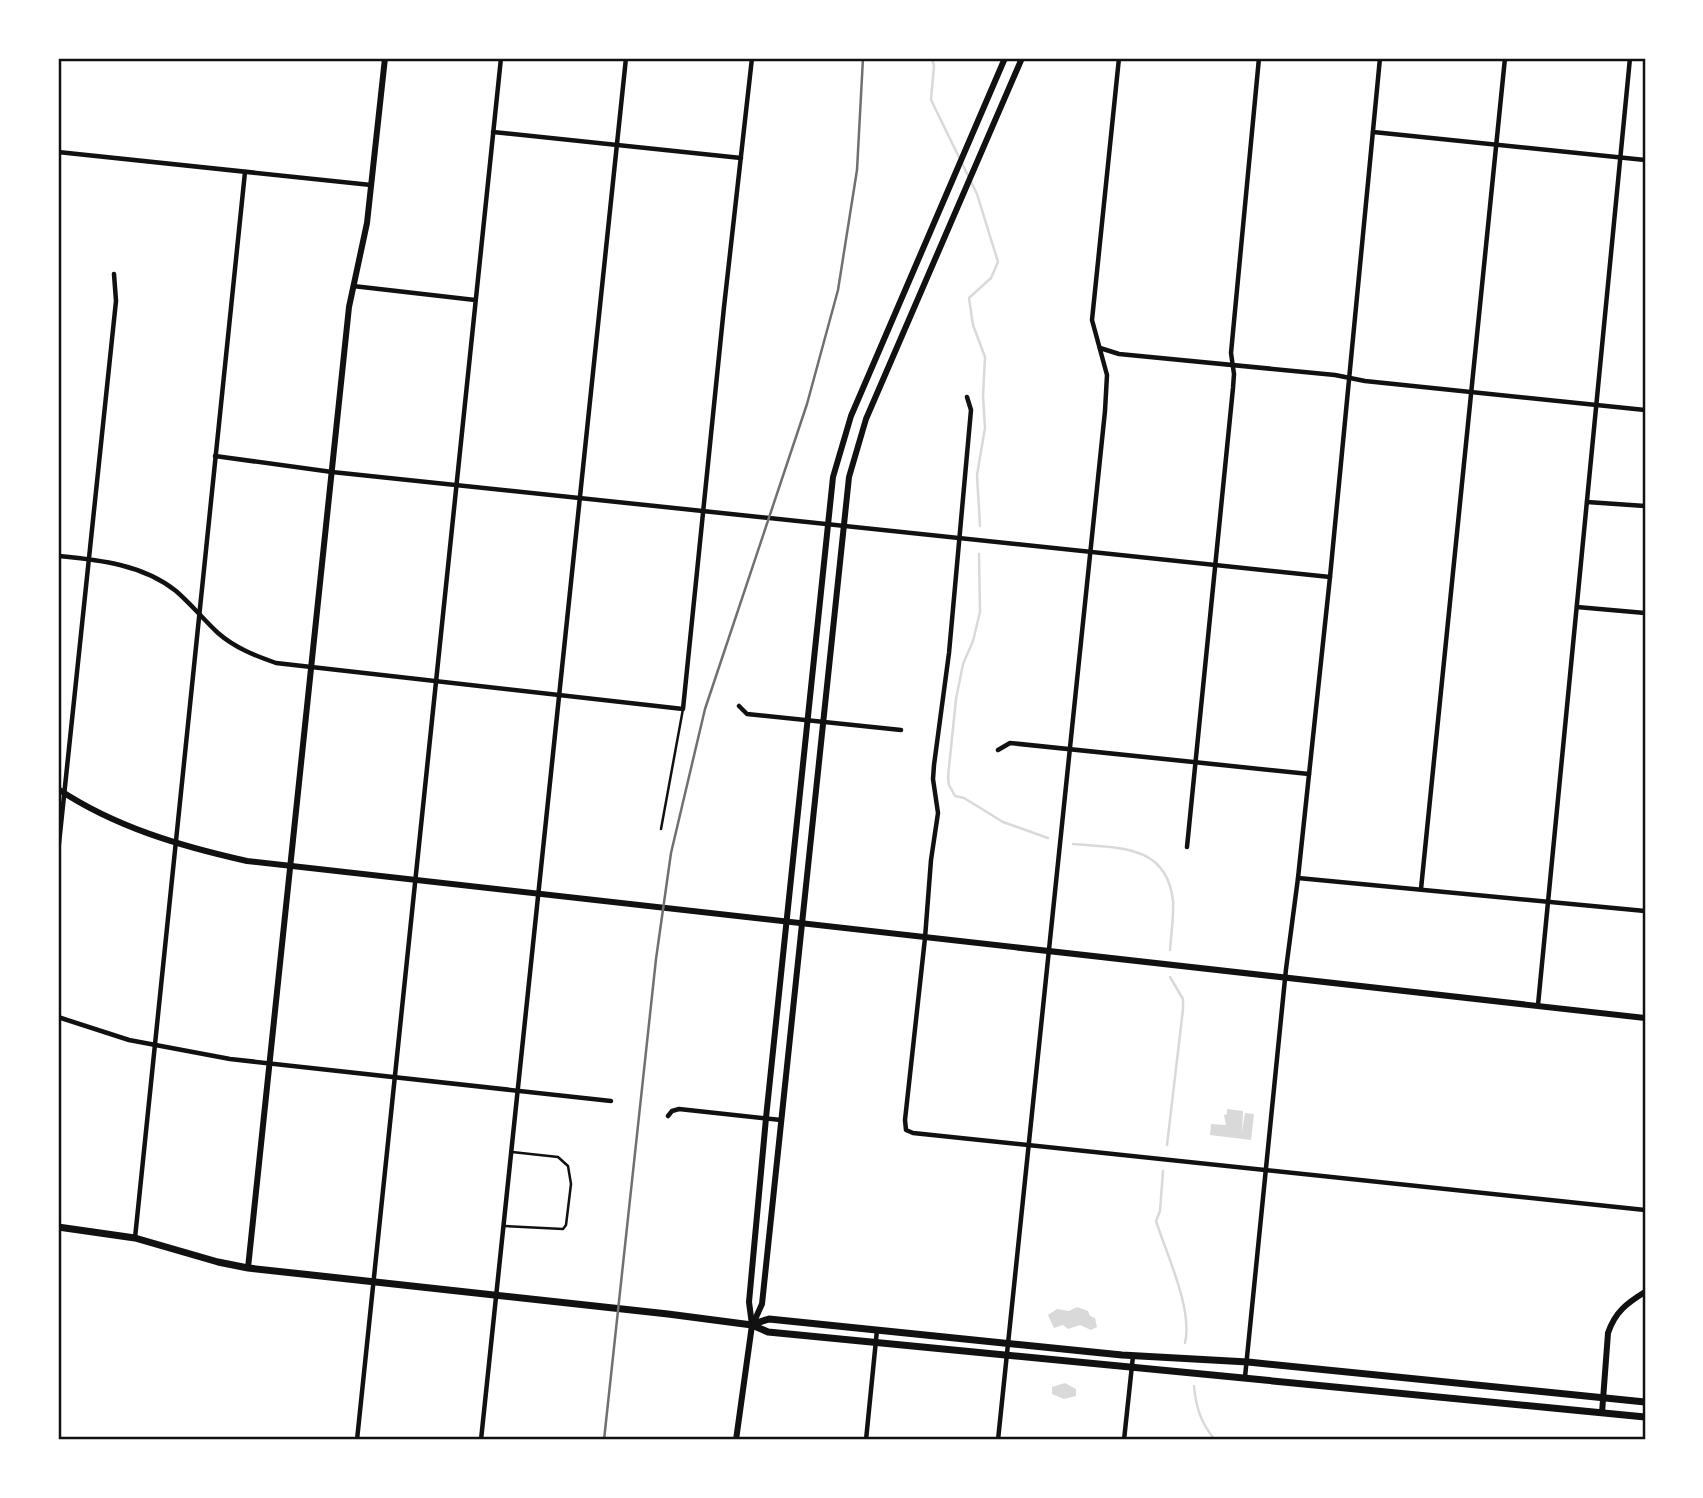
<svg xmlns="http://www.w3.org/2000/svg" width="1703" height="1498" font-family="Signika,sans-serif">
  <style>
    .water { fill: #d9d9d9 }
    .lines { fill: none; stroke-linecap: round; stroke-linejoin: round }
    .stream { stroke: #d9d9d9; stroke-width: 2.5 }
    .service { stroke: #111; stroke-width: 2.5 }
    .minor { stroke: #111; stroke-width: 4.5 }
    .tertiary { stroke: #111; stroke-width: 6 }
    .secondary { stroke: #111; stroke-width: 6 }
    .primary { stroke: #111; stroke-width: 7 }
    .rail { stroke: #707070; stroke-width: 2.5 }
    .neatline { fill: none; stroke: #111; stroke-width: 2.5 }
  </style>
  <rect width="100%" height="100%" fill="#fff"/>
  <g class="water">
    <path d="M1227 1109 1243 1111 1242 1132 1245 1113 1254 1114 1251 1140 1210 1135 1211 1124 1226 1125 1224 1115 1227 1114Z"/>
    <path d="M1077 1307 1088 1311 1090 1316 1095 1318 1097 1327 1091 1330 1080 1325 1068 1329 1063 1325 1054 1328 1048 1315 1057 1309 1069 1311Z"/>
    <path d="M1065 1383 1076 1389V1396L1064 1399 1052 1394V1387Z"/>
  </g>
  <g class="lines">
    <g class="stream">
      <path d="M932 58 934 66 931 100 977 194 998 262 991 278 969 298 973 325 985 357 983 396 985 428 977 475 980 526"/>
      <path d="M979 554 980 612 973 641 963 664 956 699 948 777 949 785 955 796 964 798 1003 822 1048 838"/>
      <path d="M1073 844C1118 848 1167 844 1173 901 1174 917 1171 934 1170 950"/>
      <path d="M1167 1145 1183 1009V999L1170 977"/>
      <path d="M1163 1171 1160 1211 1156 1221C1167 1255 1193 1310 1185 1343"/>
      <path d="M1194 1386C1196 1408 1201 1423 1215 1440"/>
    </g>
    <g class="service">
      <path d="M661 829 683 709"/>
      <path d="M504 1226 563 1229 566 1225 571 1184 568 1166 558 1157 512 1152"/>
    </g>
    <g class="minor">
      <path d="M493 132 741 158"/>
      <path d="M1373 132 1645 160"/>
      <path d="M58 152 371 185"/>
      <path d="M353 286 475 300"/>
      <path d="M1100 348 1119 354 1335 375 1365 381 1645 410"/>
      <path d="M967 397 971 410 949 653 934 765 933 779 938 813 931 860 925 938 905 1120 906 1130 913 1133 1645 1210"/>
      <path d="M215 456 332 472 1330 577"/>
      <path d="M1587 502 1645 506"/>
      <path d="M58 556C99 560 142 564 176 591 191 604 204 620 218 633 235 648 256 656 276 663L683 709 724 307 752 58"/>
      <path d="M1577 607 1645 613"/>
      <path d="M739 706 747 714 901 730"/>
      <path d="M998 750 1010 743 1309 774"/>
      <path d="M1187 847 1233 388 1234 374 1231 353 1259 58"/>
      <path d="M58 853 116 301 114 274"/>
      <path d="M1298 878 1645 911"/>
      <path d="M1421 889 1505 58"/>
      <path d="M1538 1005 1630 58"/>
      <path d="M58 1017 129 1040 230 1059 611 1101"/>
      <path d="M668 1116 672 1111 679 1109 781 1120"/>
      <path d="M135 1238 245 172"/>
      <path d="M1245 1377 1286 969 1298 878 1330 577 1380 58"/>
      <path d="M357 1440 501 58"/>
      <path d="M481 1440 626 58"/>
      <path d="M866 1440 877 1330"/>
      <path d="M998 1440 1105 411 1107 375 1092 320 1119 58"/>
      <path d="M1124 1440 1133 1356"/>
    </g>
    <g class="tertiary">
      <path d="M58 789C115 827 180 846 247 861L1645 1018"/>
      <path d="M248 1268 349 307 367 223 385 58"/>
      <path d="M1602 1413 1608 1333C1615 1312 1627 1303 1645 1292"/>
    </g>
    <g class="secondary">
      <path d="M753 1324 762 1304 849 477 866 419 1022 58"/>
      <path d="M736 1440 752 1325 749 1302 766 1118 833 477 851 416 1005 58"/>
    </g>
    <g class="primary">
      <path d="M58 1227 135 1238 218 1262 248 1268 668 1314 752 1325 768 1332 1645 1417"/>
      <path d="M753 1324 769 1319 1122 1355 1248 1362 1645 1402"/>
    </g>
    <path class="rail" d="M604 1440 656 959 671 853 705 709 807 404 838 290 857 170 863 58"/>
  </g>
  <rect width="1703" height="1498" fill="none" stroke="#ffffff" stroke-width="119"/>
  <rect x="60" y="60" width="1584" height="1378" class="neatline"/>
</svg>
